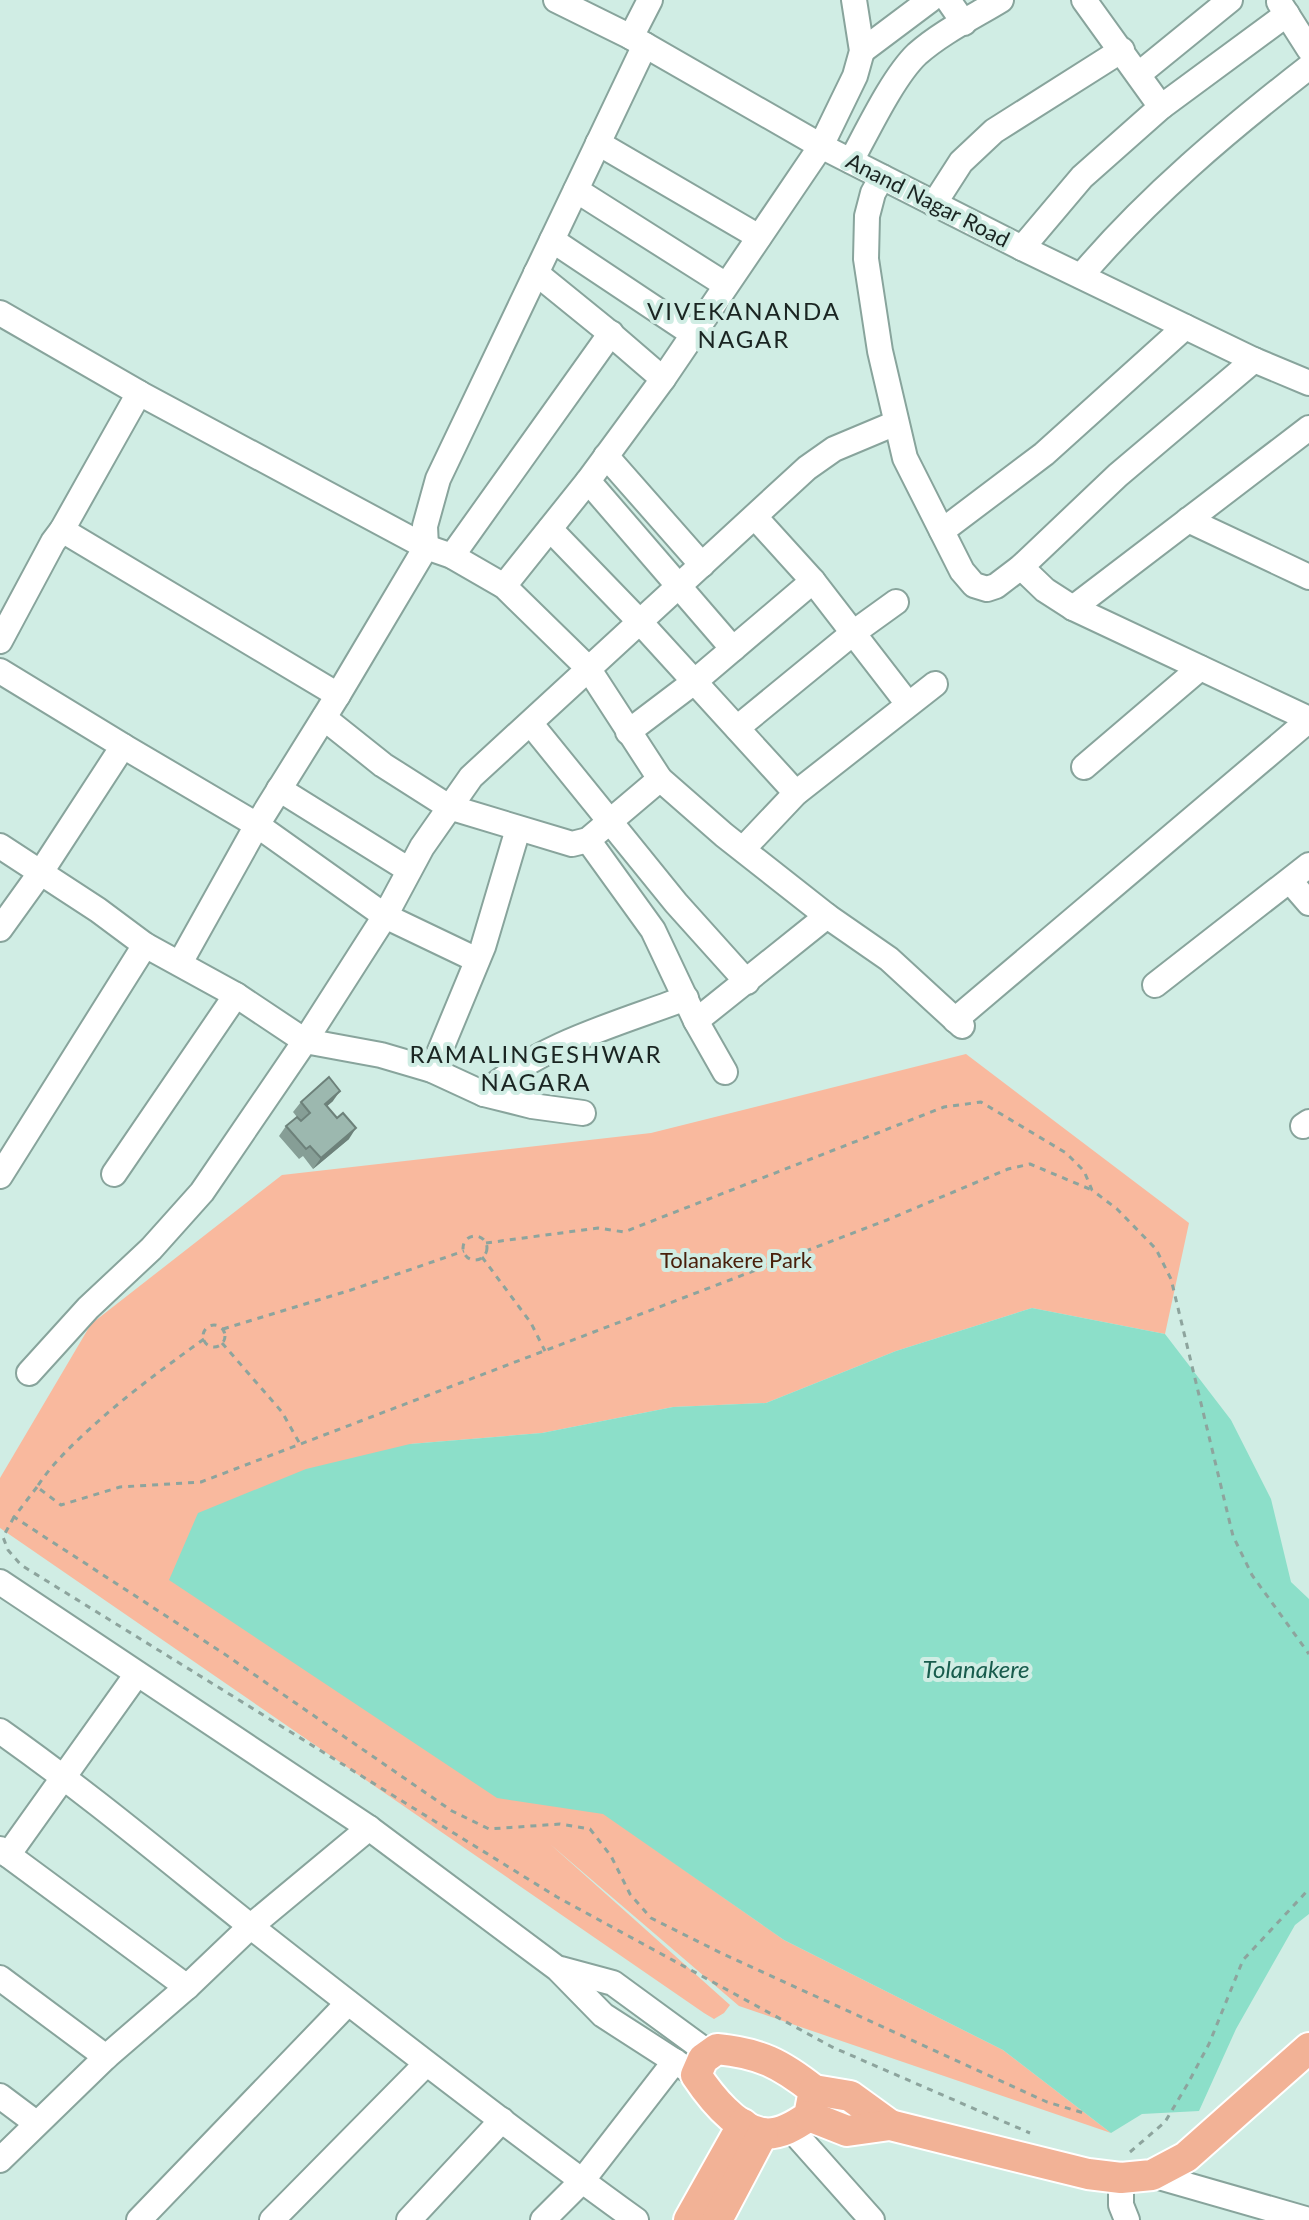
<svg xmlns="http://www.w3.org/2000/svg" width="1309" height="2220" font-family="Lato,sans-serif">
  <style>
    .green { fill: #f9b99e }
    .water { fill: #8cdfc9 }
    .lines { fill: none; stroke-linecap: round; stroke-linejoin: round }
    .minor-casing { stroke: #88a49c; stroke-width: 28 }
    .major-casing { stroke: #fff; stroke-width: 34 }
    .path { stroke: #8da49d; stroke-width: 3; stroke-dasharray: 6 6; stroke-linecap: butt }
    .minor { stroke: #fff; stroke-width: 24 }
    .major { stroke: #f2b296; stroke-width: 30 }
    .wall { fill: #869e96 }
    .shaded-wall { fill: #6d817a }
    .building { fill: #9cb8af; stroke: #6d817a; stroke-width: 2 }
    .labels { text-anchor: middle; stroke-width: 8; stroke-linejoin: round; paint-order: stroke }
    .street-label { font-size: 22px; fill: #1a2522; stroke: #d0ede4 }
    .park-label { font-size: 22px; fill: #49200c; stroke: #d0ede4 }
    .neighbourhood-label { font-size: 24px; letter-spacing: 2px; fill: #1a2522; stroke: #d0ede4 }
    .water-label { font-size: 24px; font-style: italic; fill: #185c4d; stroke: #d0ede4 }
  </style>
  <rect width="100%" height="100%" fill="#d0ede4"/>
  <path class="green" d="M966 1054 1189 1223 1165 1334 1032 1308 896 1351 766 1403 673 1407 542 1433 410 1444 497 1797 603 1813 784 1940 1003 2050 1111 2133 739 2006 550 1844 730 2005 724 2013 714 2019 704 2013 0 1528V1478L91 1324 282 1175 651 1133Z"/>
  <path class="water" d="M1032 1308 1165 1334 1231 1420 1271 1499 1291 1582 1309 1599V1914L1295 1925 1236 2029 1199 2111 1142 2114 1111 2133 1003 2050 784 1940 603 1814 497 1798 169 1580 198 1513 306 1469 410 1444 542 1433 673 1407 766 1403 896 1351Z"/>
  <g class="lines">
    <defs>
      <g id="minor">
        <path d="M556 0 631 37 821 146 1022 248 1254 360 1309 383"/>
        <path d="M948 0 964 23"/>
        <path d="M1084 0 1161 107"/>
        <path d="M1279 2 1309 49"/>
        <path d="M631 37 650 0"/>
        <path d="M862 51 930 0"/>
        <path d="M1139 74 1230 0"/>
        <path d="M598 143 759 237"/>
        <path d="M851 161C868 130 893 77 917 54 942 32 973 17 1001 0"/>
        <path d="M882 177 873 193 867 216 866 259 880 351 905 458 962 571 974 585 987 589 996 586 1021 567 1118 475 1254 360"/>
        <path d="M576 190 726 285"/>
        <path d="M934 204 961 162 994 131 1122 50"/>
        <path d="M552 240 693 334"/>
        <path d="M1022 248 1082 177 1161 107 1287 14"/>
        <path d="M536 273 605 329 663 379"/>
        <path d="M1081 276C1148 197 1228 130 1309 67"/>
        <path d="M0 313 139 393 426 547 452 556 504 586 588 668 660 779 724 835 827 916 889 959 962 1026"/>
        <path d="M606 456 702 565"/>
        <path d="M588 481 733 649"/>
        <path d="M755 517 813 581 908 704"/>
        <path d="M1188 520 1309 577"/>
        <path d="M550 529 640 622 796 793"/>
        <path d="M62 530 338 695"/>
        <path d="M942 531 1044 454 1185 327"/>
        <path d="M452 556 611 333"/>
        <path d="M1021 567 1045 590 1073 608 1309 719"/>
        <path d="M504 586 588 481 663 379 821 146 855 76 862 51 854 0"/>
        <path d="M1073 608 1309 428"/>
        <path d="M0 641 53 542 62 530 139 393"/>
        <path d="M0 671 123 746 41 872 0 929"/>
        <path d="M324 718 383 765 449 807 572 844 588 840 660 779"/>
        <path d="M531 724 676 903 747 982"/>
        <path d="M737 728 853 633 896 602"/>
        <path d="M628 732 694 682 813 581"/>
        <path d="M123 746 257 825 385 916 477 960"/>
        <path d="M1084 767 1200 668"/>
        <path d="M279 789 409 870"/>
        <path d="M588 840 653 930 696 1021 725 1072"/>
        <path d="M0 846 98 910 145 945 236 995 305 1041 381 1055 432 1070 484 1094 532 1106 583 1113"/>
        <path d="M743 849 796 793 935 684"/>
        <path d="M1290 881 1309 903"/>
        <path d="M180 963 257 825 338 695 426 547 425 526 438 479 645 45"/>
        <path d="M1155 985 1309 865"/>
        <path d="M955 1020 1309 720"/>
        <path d="M696 1021 827 916"/>
        <path d="M432 1070 483 947 518 829"/>
        <path d="M484 1094C540 1044 617 1024 686 998"/>
        <path d="M1303 1126 1309 1122"/>
        <path d="M114 1174 236 995"/>
        <path d="M0 1176 145 945"/>
        <path d="M29 1373 88 1308 151 1249 202 1192 305 1041 385 916 422 847 471 777 807 468 834 449 896 423"/>
        <path d="M0 1582 369 1828 558 1969 603 2015 696 2075"/>
        <path d="M0 1731C88 1793 170 1862 254 1929 380 2028 506 2126 636 2220"/>
        <path d="M0 1849 187 1987"/>
        <path d="M8 1855 137 1674"/>
        <path d="M561 1969 613 1983 710 2054"/>
        <path d="M0 1978 106 2057"/>
        <path d="M0 2096 36 2123"/>
        <path d="M791 2129 872 2220"/>
        <path d="M0 2160 106 2057 187 1987 251 1926 369 1828"/>
        <path d="M1152 2175 1309 2220"/>
        <path d="M1121 2178V2205L1127 2220"/>
        <path d="M139 2220 348 2003"/>
        <path d="M272 2220 426 2064"/>
        <path d="M409 2220 502 2120"/>
        <path d="M543 2220 582 2181 675 2061"/>
      </g>
      <g id="major">
        <path d="M717 2049C760 2053 781 2064 814 2090L809 2116C796 2125 779 2136 762 2133 735 2128 710 2096 696 2075L703 2059Z"/>
        <path d="M814 2090 850 2096 890 2125"/>
        <path d="M809 2116 847 2131 890 2125 1088 2174 1121 2178 1152 2175 1186 2157 1309 2048"/>
        <path d="M689 2220 743 2124"/>
        <path d="M717 2220 763 2133"/>
      </g>
    </defs>
    <use href="#minor" class="minor-casing"/>
    <use href="#major" class="major-casing"/>
    <g class="path">
      <circle cx="475" cy="1248" r="12"/>
      <path d="M486 1243 598 1228 624 1232 944 1107 981 1102 1066 1153 1084 1171 1092 1190 1117 1209 1156 1249 1171 1279 1233 1536 1252 1575 1309 1654"/>
      <path d="M482 1257 531 1323 545 1351"/>
      <circle cx="214" cy="1336" r="11"/>
      <path d="M223 1329 351 1290 464 1251"/>
      <path d="M204 1339C161 1370 120 1400 82 1436 65 1452 50 1467 37 1487L61 1505 120 1487 201 1482 887 1220 1008 1169 1030 1164 1092 1190"/>
      <path d="M222 1343 282 1412 300 1444"/>
      <path d="M37 1487 14 1517 223 1653 452 1811 489 1829 560 1824 590 1829 611 1856 630 1894 651 1918 721 1953 1047 2102 1087 2114"/>
      <path d="M14 1517 3 1537 8 1550 21 1565 557 1897 832 2047 1030 2133"/>
      <path d="M1130 2152 1165 2122 1187 2085 1209 2044 1243 1960 1309 1889"/>
    </g>
    <use href="#minor" class="minor"/>
    <use href="#major" class="major"/>
  </g>
  <path class="wall" d="M333 1101 327 1106 349 1139 313 1169 303 1156 299 1159 279 1136 286 1126 297 1117 293 1112 301 1102Z"/>
  <g class="shaded-wall">
    <path d="M340 1091 333 1101 318 1114 325 1104Z"/>
    <path d="M356 1128 349 1139 313 1169 321 1158Z"/>
  </g>
  <path class="building" d="M329 1077 340 1091 325 1104 337 1118 343 1113 356 1128 321 1158 310 1146 306 1149 286 1126 297 1117 301 1121 310 1113 301 1102Z"/>
  <g class="labels">
    <g class="street-label">
      <text transform="translate(928 200) rotate(27)" y="8">Anand Nagar Road</text>
    </g>
    <g class="park-label">
      <text x="736" y="1268">Tolanakere Park</text>
    </g>
    <g class="neighbourhood-label">
      <text x="744" y="320">VIVEKANANDA<tspan x="744" dy="28">NAGAR</tspan></text>
      <text x="536" y="1063">RAMALINGESHWAR<tspan x="536" dy="28">NAGARA</tspan></text>
    </g>
    <g class="water-label">
      <text x="976" y="1678">Tolanakere</text>
    </g>
  </g>
</svg>
